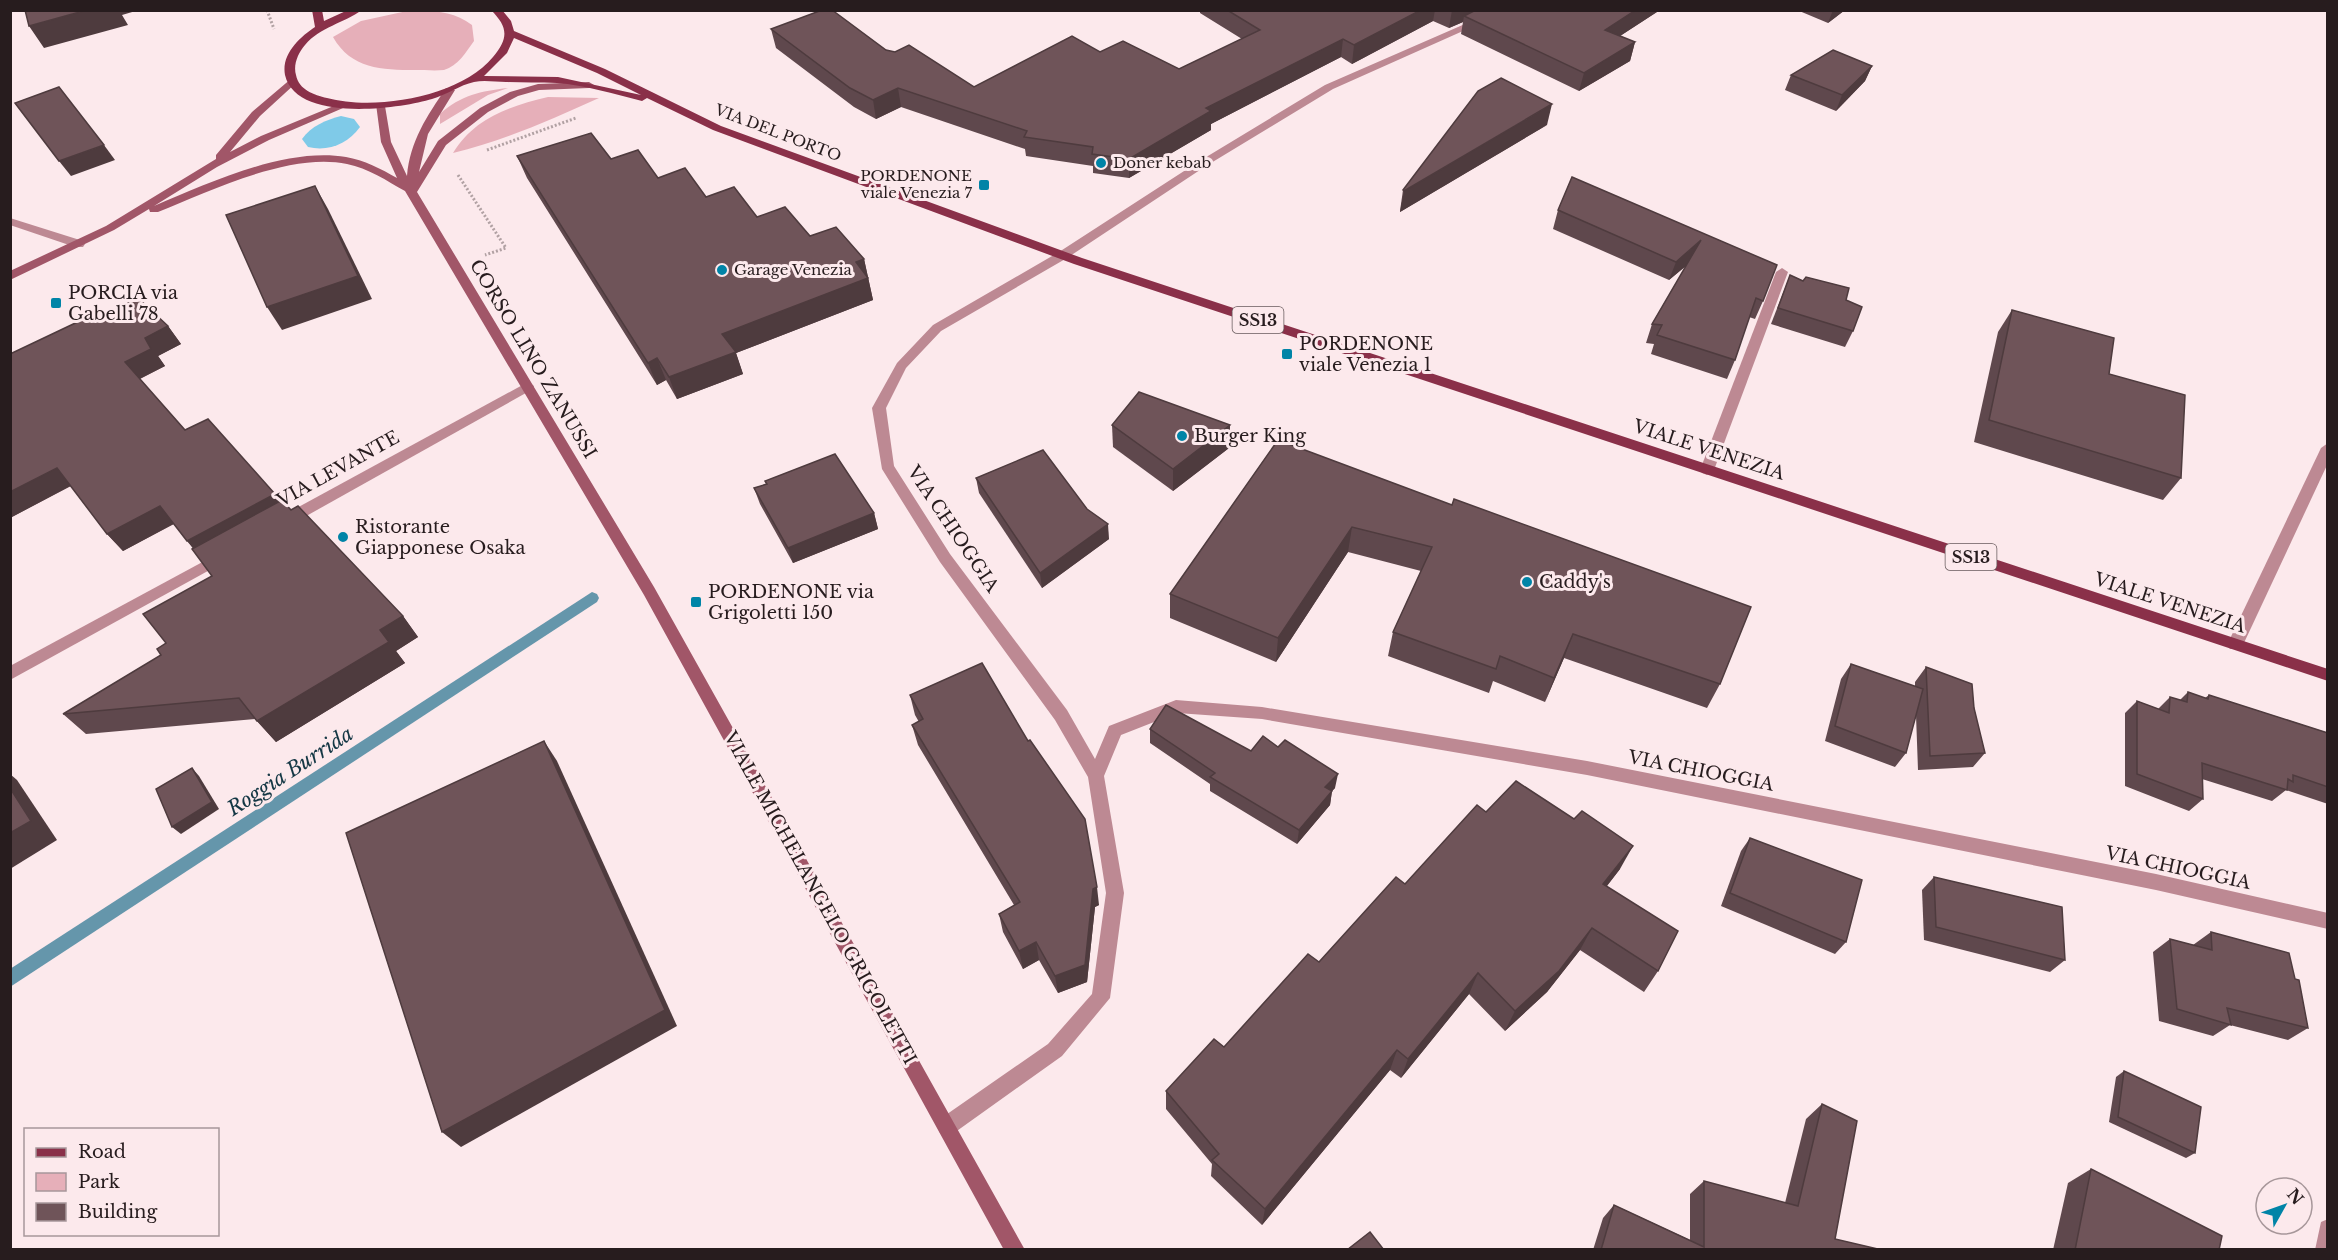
<svg xmlns="http://www.w3.org/2000/svg" width="2338" height="1260" font-family="'Libre Baskerville',serif">
  <style>
    .green { fill: #e6afb9 }
    .lines { fill: none; stroke-linecap: round; stroke-linejoin: round }
    .stream { fill: #6596ab; fill-rule: evenodd }
    .canal { fill: #7fcae8; fill-rule: evenodd }
    .path { stroke: #b1a1a3; stroke-width: 3; stroke-dasharray: 2 2; stroke-linecap: butt }
    .minor { fill: #bd8993; fill-rule: evenodd }
    .secondary { fill: #a15668; fill-rule: evenodd }
    .primary { fill: #8a3049; fill-rule: evenodd }
    .wall { fill: #5f484d }
    .shaded-wall { fill: #4e3b3e }
    .building { fill: #6f5459; stroke: #4e3b3e; stroke-width: 1.5 }
    .poi-dot { fill: #0084a7; stroke: #fce9ec; stroke-width: 2 }
    .labels { text-anchor: middle; stroke-width: 6; stroke-linejoin: round; paint-order: stroke }
    .far-street-label { font-size: 15px; fill: #271c1e; stroke: #fce9ec }
    .far-poi-label { font-size: 15px; fill: #271c1e; stroke: #fce9ec; text-anchor: start }
    .shield { fill: #fce9ec; stroke: #675a5c; stroke-width: 1.5 }
    .shield-label { font-size: 16px; font-weight: bold; fill: #271c1e }
    .poi-label { font-size: 18px; fill: #271c1e; stroke: #fce9ec; text-anchor: start }
    .street-label { font-size: 18px; fill: #271c1e; stroke: #fce9ec }
    .water-label { font-size: 20px; font-style: italic; fill: #143744; stroke: #fce9ec }
  </style>
  <rect width="100%" height="100%" fill="#fce9ec"/>
  <g class="green">
    <path d="M407 11C431 10 452 10 472 25L474 41C466 52 458 66 444 70 435 71 424 70 415 70 382 70 351 69 333 37L361 21Z"/>
    <path d="M508 88 488 95 440 124V114C461 95 481 91 508 88Z"/>
    <path d="M548 97 599 98C552 119 504 141 453 153 474 118 510 106 548 97Z"/>
  </g>
  <g class="lines">
    <path class="stream" d="M592 592 597 594 599 598 597 602 10 987V969Z"/>
    <path class="canal" d="M341 116 354 119 360 127C348 144 328 152 308 147L302 139C311 126 326 120 341 116Z"/>
    <g class="path">
      <path d="M267 10 274 29"/>
      <path d="M487 150 576 118"/>
      <path d="M458 175 506 248 485 255"/>
    </g>
    <g class="minor">
      <path d="M1497 10H1510L1333 89 1206 166 1067 258 941 331 906 368 886 408 894 466 950 554 1067 710 1095 759 1109 726 1176 700 1262 707 1587 761 2156 874 2328 913V929L2156 890 1587 775 1262 719 1177 713 1121 735 1104 776 1124 893 1110 998 1062 1056 954 1133 947 1136 940 1133 937 1126 940 1119 1048 1044 1092 994 1106 893 1088 777 1055 720 940 562 882 469 872 408 897 363 933 325 1059 252 1198 162 1325 85Z"/>
      <path d="M10 218 83 241 85 244 83 247H75L10 225Z"/>
      <path d="M1782 268 1788 272 1714 470 1707 475 1702 473 1700 470 1776 272Z"/>
      <path d="M528 382 534 386 533 389 292 524H282L280 520 282 516Z"/>
      <path d="M2328 443V463L2243 645 2240 649H2230L2227 645 2321 448Z"/>
      <path d="M221 552 228 557 226 561 10 680V666Z"/>
      <path d="M2328 1219V1250H2315L2321 1222Z"/>
    </g>
    <path class="secondary" d="M292 78 297 81 296 83 260 116 230 152 261 136 341 103 350 105 269 140 217 167 154 206C209 183 285 147 346 157 364 160 381 169 397 178L381 142 376 104 385 106 391 142 407 176C410 141 427 116 446 88L455 90 428 134 419 172 438 141 480 108 510 92 538 84 589 82 594 85 589 88 539 90 518 96 488 112 446 145 417 192 654 587 1025 1250H1004L644 595 405 191C387 181 368 168 347 164 290 152 210 191 158 212H150L149 209 114 230 10 280V271L106 226 216 159V155L252 112Z"/>
    <path class="primary" d="M312 10H322L324 21 348 10H362C344 23 320 27 305 45 298 53 293 65 296 75 299 90 314 95 327 98 375 111 460 97 493 57 509 38 508 27 491 10H502L511 21 514 31 605 69 721 126 1082 258 2328 669V681L1074 264 713 130 647 98 642 101C614 94 585 85 557 83 540 82 523 83 506 82 496 82 484 80 474 82 460 85 446 95 432 99 399 109 296 123 285 75 281 54 300 37 315 27ZM514 38 597 73 641 95 558 77 484 76 507 53Z"/>
  </g>
  <g class="wall">
    <path d="M1200 10H1660L1620 36 1635 42 1630 61 1579 91 1461 34 1463 22 1449 28 1433 21 1352 64 1341 57 1211 124V130L1129 178 1093 173V166L1026 156 1025 149 901 107 876 119 854 107 776 48 771 29 886 50 974 87 1100 52 1179 69 1242 39 1200 13Z"/>
    <path d="M1797 10H1845L1828 23Z"/>
    <path d="M1872 66 1865 81 1836 111 1785 90 1791 75Z"/>
    <path d="M1547 125 1400 212V211L1403 190Z"/>
    <path d="M517 156 611 159 757 217 810 236 864 259 873 300 736 353 743 374 677 399 666 380 657 385 527 178Z"/>
    <path d="M1572 177 1763 301 1755 319 1749 317 1735 360 1727 379 1651 354 1654 344 1646 343 1652 324 1686 266 1669 280 1553 229 1558 210Z"/>
    <path d="M1790 275 1846 300 1853 331 1845 347 1771 324Z"/>
    <path d="M2012 310 2109 374 2181 478 2163 500 1974 442 1998 332Z"/>
    <path d="M91 322 168 326 181 344 158 356 165 366 140 379 185 430 281 501 403 616 418 637 396 651 405 663 276 742 255 719 86 734 63 714 161 655 166 643 212 576 193 548 174 524 123 551 107 534 71 486 10 518V354Z"/>
    <path d="M1112 425H1230L1229 448 1173 491 1113 447Z"/>
    <path d="M1278 440 1720 684 1707 708 1564 658 1545 702 1493 681 1489 693 1388 656 1393 632 1421 571 1348 552 1276 662 1170 618V594Z"/>
    <path d="M976 478 1109 539 1042 588 979 493Z"/>
    <path d="M765 481 874 513 878 529 793 563 760 504 754 488 766 484Z"/>
    <path d="M1851 664 1915 687V682L1926 667 1974 708 1985 753 1973 767 1918 770 1916 715 1906 753 1895 767 1825 741 1841 679Z"/>
    <path d="M2188 692 2205 698 2209 695 2328 733V804L2286 790 2272 801 2202 779 2203 799 2189 811 2125 786V713L2137 701 2158 709 2170 697 2180 700Z"/>
    <path d="M910 695 1099 905 1095 907 1087 982 1058 993 1039 960 1023 969 1003 932 999 914 1014 905 918 745 912 725 919 722 915 715Z"/>
    <path d="M1150 729 1251 751 1335 788 1332 791 1330 805 1297 844 1210 791V784L1150 743Z"/>
    <path d="M1486 812 1620 869 1607 886 1658 971 1644 992 1580 950 1547 992 1505 1031 1469 994 1401 1078 1390 1070 1262 1225 1211 1176 1212 1164 1166 1109V1091L1224 1047Z"/>
    <path d="M1750 838 1846 942 1835 954 1721 906 1741 851Z"/>
    <path d="M1934 877 2065 960 2050 972 1924 940 1922 890Z"/>
    <path d="M2211 932 2295 979 2308 1028 2288 1040 2230 1025 2213 1036 2159 1021 2153 952 2170 939 2193 945Z"/>
    <path d="M2124 1071 2195 1153 2186 1158 2109 1122 2116 1077Z"/>
    <path d="M1822 1104 1835 1239 1882 1250H1593L1603 1218 1614 1205 1690 1240V1194L1704 1181 1785 1203 1806 1119Z"/>
    <path d="M2091 1169 2219 1250H2053L2068 1183Z"/>
  </g>
  <g class="shaded-wall">
    <path d="M87 10H139L122 15 128 25 44 48 29 26Z"/>
    <path d="M1421 10H1435L1433 21 1352 64 1354 45Z"/>
    <path d="M1452 10H1491L1464 16 1463 22 1449 28Z"/>
    <path d="M1636 10H1660L1600 49 1605 30Z"/>
    <path d="M1833 10H1845L1828 23Z"/>
    <path d="M1343 39 1341 57 1211 124V130L1129 178V159L1206 108Z"/>
    <path d="M1635 42 1630 61 1579 91 1584 73Z"/>
    <path d="M1872 66 1865 81 1836 111 1842 95Z"/>
    <path d="M898 88 901 107 876 119 873 100Z"/>
    <path d="M1552 104 1547 125 1400 212 1404 191Z"/>
    <path d="M104 145 115 160 71 176 59 161Z"/>
    <path d="M315 186 328 209 372 299 282 330 267 307Z"/>
    <path d="M1701 240 1694 259 1669 280 1676 262Z"/>
    <path d="M864 259 873 300 736 353 743 374 677 399 669 377 722 334 856 262Z"/>
    <path d="M168 326 181 344 158 356 165 366 139 379 125 362 145 338Z"/>
    <path d="M657 358 666 380 657 385 648 363Z"/>
    <path d="M1230 425 1229 448 1173 491V469Z"/>
    <path d="M57 468 72 485 10 518V492Z"/>
    <path d="M275 494 288 511 201 558 187 541Z"/>
    <path d="M160 506 175 523 123 551 107 534Z"/>
    <path d="M874 513 878 529 793 563 788 548Z"/>
    <path d="M1108 524 1109 539 1042 588 1040 573Z"/>
    <path d="M1352 527 1348 552 1276 662 1278 638Z"/>
    <path d="M403 616 418 637 396 651 405 663 276 742 257 721 380 630Z"/>
    <path d="M1573 634 1564 658 1545 702 1554 678Z"/>
    <path d="M544 741 557 761 677 1026 461 1147 442 1132Z"/>
    <path d="M192 768 199 776 219 809 181 834 172 827Z"/>
    <path d="M10 774 17 780 57 840 10 869Z"/>
    <path d="M1338 774 1335 788 1332 791 1330 805 1297 844 1299 830 1325 787Z"/>
    <path d="M1633 846 1620 869 1591 906 1603 884Z"/>
    <path d="M1097 887 1099 905 1095 907 1087 982 1058 993 1055 976 1093 889Z"/>
    <path d="M1592 928 1580 950 1547 992 1505 1031 1515 1011Z"/>
    <path d="M1036 942 1039 960 1023 969 1019 951Z"/>
    <path d="M1478 973 1469 994 1401 1078 1408 1059Z"/>
    <path d="M1397 1050 1390 1070 1262 1225 1265 1209Z"/>
  </g>
  <g class="building">
    <path d="M25 10H87L29 26Z"/>
    <path d="M822 10H832L886 50 895 52 909 45 974 87 1072 36 1100 52 1123 41 1179 69 1260 30 1227 10H1421L1354 45 1343 39 1206 108 1211 111 1129 159 1092 154 1093 147 1024 137 1027 131 898 88 873 100 850 88 771 29Z"/>
    <path d="M1476 10H1636L1605 30 1635 42 1584 73 1464 16Z"/>
    <path d="M1833 50 1872 66 1842 95 1791 75Z"/>
    <path d="M1501 78 1552 104 1404 191 1403 190 1478 91Z"/>
    <path d="M59 87 104 145 59 161 15 103Z"/>
    <path d="M591 133 611 159 638 150 658 178 685 168 706 197 734 187 757 217 785 207 810 236 836 227 864 259 856 262 868 278 722 334 736 352 669 377 657 358 648 363 517 156Z"/>
    <path d="M1572 177 1777 265 1763 301 1756 298 1735 360 1657 335 1662 325 1652 324 1701 240 1676 262 1558 210Z"/>
    <path d="M315 186 358 276 267 307 226 215Z"/>
    <path d="M1790 275 1803 281 1806 277 1849 288 1846 300 1862 307 1853 331 1778 308Z"/>
    <path d="M138 298 168 326 145 338 151 349 125 362 185 430 208 419 275 494 187 541 160 506 107 534 57 468 10 492V354L86 318 91 322Z"/>
    <path d="M2012 310 2114 338 2109 374 2185 395 2181 478 1989 420Z"/>
    <path d="M1139 392 1230 425 1173 469 1112 425Z"/>
    <path d="M1278 440 1452 505 1454 499 1751 607 1720 684 1573 634 1554 678 1500 656 1496 669 1393 632 1432 547 1352 527 1278 638 1170 594Z"/>
    <path d="M1043 450 1087 509 1108 524 1040 573 976 478Z"/>
    <path d="M835 454 874 513 788 548 754 488 767 484 765 481Z"/>
    <path d="M282 500 291 510 298 506 403 616 380 630 389 642 257 721 239 698 63 714 161 655 157 649 166 643 143 614 212 576 192 549Z"/>
    <path d="M982 663 1028 741 1030 740 1085 819 1097 887 1093 889 1085 965 1055 976 1036 942 1019 951 999 914 1020 902 912 725 923 719 910 695Z"/>
    <path d="M1851 664 1923 689 1906 753 1835 726Z"/>
    <path d="M1926 667 1972 684 1974 708 1985 753 1930 756Z"/>
    <path d="M2188 692 2208 699 2209 695 2328 733V787L2293 775V782L2288 779 2287 790 2202 763 2203 799 2137 774V701L2169 713 2170 697 2187 702Z"/>
    <path d="M1166 705 1251 751 1263 736 1278 747 1285 740 1338 774 1325 787 1332 791 1299 830 1210 777 1215 773 1150 729Z"/>
    <path d="M544 741 665 1010 442 1132 346 833Z"/>
    <path d="M192 768 212 802 172 827 156 789Z"/>
    <path d="M1516 781 1574 819 1582 811 1633 846 1603 884 1678 931 1658 971 1592 928 1559 971 1515 1011 1478 973 1408 1059 1397 1050 1265 1209 1212 1160 1219 1154 1166 1091 1214 1039 1224 1047 1308 954 1319 962 1396 877 1405 884 1477 805 1486 812Z"/>
    <path d="M10 788 31 821 10 833Z"/>
    <path d="M1750 838 1862 880 1846 942 1730 893Z"/>
    <path d="M1934 877 2062 907 2065 960 1936 927Z"/>
    <path d="M2211 932 2289 953 2295 979 2299 980 2308 1028 2227 1008 2231 1025 2177 1009 2170 939 2212 950Z"/>
    <path d="M2124 1071 2201 1107 2195 1153 2118 1117Z"/>
    <path d="M1822 1104 1857 1121 1835 1239 1882 1250H1601L1614 1205 1704 1247V1181L1798 1206Z"/>
    <path d="M2091 1169 2222 1236 2219 1250H2075Z"/>
    <path d="M1370 1232 1384 1250H1347Z"/>
  </g>
  <g class="poi-dot">
    <circle cx="1101" cy="163" r="6"/>
    <rect x="978" y="179" width="12" height="12" rx="3"/>
    <circle cx="722" cy="270" r="6"/>
    <rect x="50" y="297" width="12" height="12" rx="3"/>
    <rect x="1281" y="348" width="12" height="12" rx="3"/>
    <circle cx="1182" cy="436" r="6"/>
    <circle cx="343" cy="537" r="6"/>
    <circle cx="1527" cy="582" r="6"/>
    <rect x="690" y="596" width="12" height="12" rx="3"/>
  </g>
  <g class="labels">
    <g class="far-street-label">
      <text transform="translate(778 133) rotate(21)" y="5">VIA DEL PORTO</text>
    </g>
    <g class="far-poi-label">
      <text x="1113" y="168">Doner kebab</text>
      <text x="972" y="181" text-anchor="end">PORDENONE<tspan x="972" dy="17">viale Venezia 7</tspan></text>
      <text x="734" y="275">Garage Venezia</text>
    </g>
    <g class="shield">
      <rect x="1232.5" y="307" width="51" height="26" rx="4.5"/>
      <rect x="1945.5" y="544" width="51" height="26" rx="4.5"/>
    </g>
    <g class="shield-label">
      <text x="1258" y="326">SS13</text>
      <text x="1971" y="563">SS13</text>
    </g>
    <g class="poi-label">
      <text x="68" y="299">PORCIA via<tspan x="68" dy="21">Gabelli 78</tspan></text>
      <text x="1299" y="350">PORDENONE<tspan x="1299" dy="21">viale Venezia 1</tspan></text>
      <text x="1194" y="442">Burger King</text>
      <text x="355" y="533">Ristorante<tspan x="355" dy="21">Giapponese Osaka</tspan></text>
      <text x="1539" y="588">Caddy's</text>
      <text x="708" y="598">PORDENONE via<tspan x="708" dy="21">Grigoletti 150</tspan></text>
    </g>
    <g class="street-label">
      <text transform="translate(533 359) rotate(59)" y="6">CORSO LINO ZANUSSI</text>
      <text transform="translate(1709 450) rotate(18)" y="6">VIALE VENEZIA</text>
      <text transform="translate(338 469) rotate(-29)" y="6">VIA LEVANTE</text>
      <text transform="translate(953 529) rotate(56)" y="6">VIA CHIOGGIA</text>
      <text transform="translate(2170 603) rotate(18)" y="6">VIALE VENEZIA</text>
      <text transform="translate(1701 771) rotate(11)" y="6">VIA CHIOGGIA</text>
      <text transform="translate(2178 868) rotate(12)" y="6">VIA CHIOGGIA</text>
      <text transform="translate(820 898) rotate(61)" y="6">VIALE MICHELANGELO GRIGOLETTI</text>
    </g>
    <g class="water-label">
      <text transform="translate(290 771) rotate(-33)" y="7">Roggia Burrida</text>
    </g>
  </g>
  <rect width="2338" height="1260" fill="none" stroke="#271c1e" stroke-width="24"/>
  <rect x="24" y="1128" width="195" height="108" fill="#fce9ec" stroke="#a7979a" stroke-width="1.5"/>
  <rect x="36" y="1148" width="30" height="9" fill="#8a3049" stroke="#a7979a" stroke-width="1.5"/>
  <text x="78" y="1158" font-size="18" fill="#271c1e">Road</text>
  <rect x="36" y="1173" width="30" height="18" fill="#e6afb9" stroke="#a7979a" stroke-width="1.5"/>
  <text x="78" y="1188" font-size="18" fill="#271c1e">Park</text>
  <rect x="36" y="1203" width="30" height="18" fill="#6f5459" stroke="#a7979a" stroke-width="1.5"/>
  <text x="78" y="1218" font-size="18" fill="#271c1e">Building</text>
  <g transform="translate(2284 1206) rotate(50)"><circle r="28" fill="#fce9ec" stroke="#a7979a" stroke-width="1.5"/>
  <path d="M0-4.5L10 22L0 15L-10 22Z" fill="#0084a7"/>
  <text y="-9" font-size="16" font-weight="bold" text-anchor="middle" fill="#271c1e">N</text>
  </g>
</svg>
